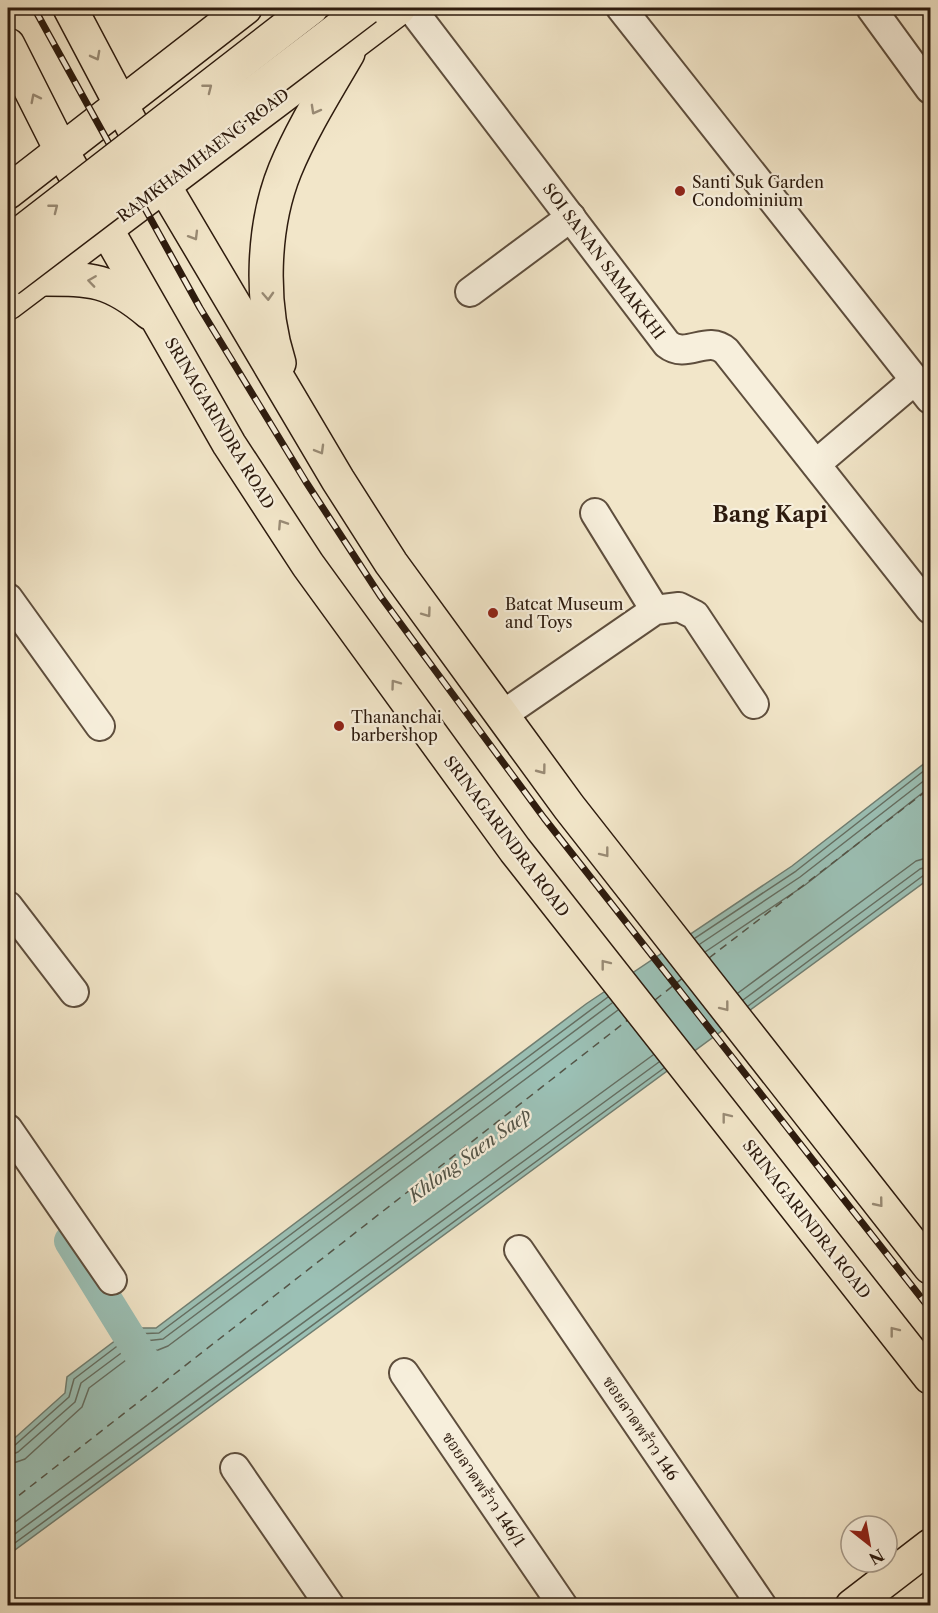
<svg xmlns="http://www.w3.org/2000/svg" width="938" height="1613" viewBox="0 0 938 1613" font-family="'Libre Caslon Text','Noto Serif Thai',serif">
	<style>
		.water { fill: #9bc0b5; stroke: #6f7e72; stroke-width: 1.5 }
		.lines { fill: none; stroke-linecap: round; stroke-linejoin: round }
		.shore { stroke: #646e62; stroke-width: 1.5 }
		.canal { stroke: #9bc0b5; stroke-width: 32 }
		.ferry { stroke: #545548; stroke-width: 1.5; stroke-dasharray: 8 6; stroke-linecap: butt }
		.minor-casing { stroke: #5e4e3d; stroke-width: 32 }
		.primary-casing { stroke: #2d1b0e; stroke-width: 36 }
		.minor { stroke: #f7efdc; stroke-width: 28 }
		.primary { stroke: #f2e6c9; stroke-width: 33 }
		.rail-casing { stroke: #2d1b0e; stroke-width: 7 }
		.rail { stroke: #f7efdc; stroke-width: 4.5; stroke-dasharray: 14; stroke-linecap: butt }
		.primary-bridge-casing { stroke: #2d1b0e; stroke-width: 36; stroke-linecap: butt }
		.primary-bridge { stroke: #f2e6c9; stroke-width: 33 }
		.oneway { stroke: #998b75 }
		.poi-dot { fill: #8f2418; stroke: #f7efdc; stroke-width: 2 }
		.labels { text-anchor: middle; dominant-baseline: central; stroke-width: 4.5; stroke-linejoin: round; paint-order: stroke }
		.street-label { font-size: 16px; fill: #2d1b0e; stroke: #f7efdc }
		.poi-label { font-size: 16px; fill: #2d1b0e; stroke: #f7efdc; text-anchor: start }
		.water-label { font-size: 18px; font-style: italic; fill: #545548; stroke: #f7efdc }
		.district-label { font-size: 22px; font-weight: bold; fill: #2d1b0e; stroke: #f7efdc }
	</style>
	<rect width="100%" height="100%" fill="#f2e6c9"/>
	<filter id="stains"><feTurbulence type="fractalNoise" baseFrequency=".00333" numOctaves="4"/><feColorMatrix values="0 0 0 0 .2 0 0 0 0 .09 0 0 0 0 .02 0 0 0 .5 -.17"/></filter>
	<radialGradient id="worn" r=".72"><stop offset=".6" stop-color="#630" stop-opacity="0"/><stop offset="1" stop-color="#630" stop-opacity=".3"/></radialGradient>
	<path class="water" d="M930 759V878L8 1555V1444L65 1393 67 1377 132 1328H156L586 1004 792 866Z"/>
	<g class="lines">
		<g class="shore">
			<path d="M695 938 796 871 930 766"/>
			<path d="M700 944 800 877 930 776"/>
			<path d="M705 952 805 885 930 787"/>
			<path d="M738 993 916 861 930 857"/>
			<path d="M743 1000 920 869 930 866"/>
			<path d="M748 1006 924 875 930 874"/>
			<path d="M8 1448 14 1446 69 1397 74 1379 133 1334 159 1333 608 997"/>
			<path d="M8 1456 18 1452 75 1402 81 1383 136 1342 163 1339 612 1003"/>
			<path d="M8 1465 25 1459 82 1407 89 1388 138 1351 158 1350 168 1346 618 1010"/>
			<path d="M8 1527 653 1055"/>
			<path d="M8 1539 659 1062"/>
			<path d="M8 1548 664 1068"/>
		</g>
		<path class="canal" d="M70 1241 148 1367"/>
		<g class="ferry">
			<path d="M709 958 930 788"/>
			<path d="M655 1000 684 977"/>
			<path d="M8 1504 629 1019"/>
		</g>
		<defs>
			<g id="minor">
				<path d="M411 8 667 344C687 360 707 334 726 351L930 609"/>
				<path d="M621 8 930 399"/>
				<path d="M871 8 930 89"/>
				<path d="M470 292 571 217"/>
				<path d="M816 464 915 380"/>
				<path d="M595 513 655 610"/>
				<path d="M8 598 100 726"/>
				<path d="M501 716 655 610 679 607 695 615 754 704"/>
				<path d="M8 906 74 992"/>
				<path d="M8 1129 112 1280"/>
				<path d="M519 1250 762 1606"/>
				<path d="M404 1373 563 1606"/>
				<path d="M235 1468 330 1606"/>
			</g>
			<g id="primary">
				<path d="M70 8 164 186 338 480 391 563 569 807 930 1267"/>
				<path d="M8 45 61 150 229 444 308 565 515 850 930 1377"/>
				<path d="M8 192 245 8"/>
				<path d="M39 279C90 279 109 278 150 313"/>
				<path d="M8 303 399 8"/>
				<path d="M279 363C260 304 262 227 285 170 302 129 326 91 348 53"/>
				<path d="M852 1606 930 1546"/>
			</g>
		</defs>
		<use href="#minor" class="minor-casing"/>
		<use href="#primary" class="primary-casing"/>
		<use href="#minor" class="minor"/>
		<use href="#primary" class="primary"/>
		<defs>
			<path id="rail" d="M34 8 200 308 306 482 381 597 544 818 930 1309"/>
		</defs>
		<use href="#rail" class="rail-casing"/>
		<use href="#rail" class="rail"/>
		<defs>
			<g id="primary-bridge">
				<path d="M8 243 311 8"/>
				<path d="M8 280 366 8"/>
			</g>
		</defs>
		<use href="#primary-bridge" class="primary-bridge-casing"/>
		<use href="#primary-bridge" class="primary-bridge"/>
	</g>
	<defs><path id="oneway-chevron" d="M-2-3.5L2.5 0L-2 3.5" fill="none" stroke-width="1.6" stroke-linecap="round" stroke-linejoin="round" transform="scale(1.5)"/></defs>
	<g class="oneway">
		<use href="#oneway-chevron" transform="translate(96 56) rotate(62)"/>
		<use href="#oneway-chevron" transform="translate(208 88) rotate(-38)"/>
		<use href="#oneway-chevron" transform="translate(35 98) rotate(-117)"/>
		<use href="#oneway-chevron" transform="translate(315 110) rotate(119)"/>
		<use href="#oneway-chevron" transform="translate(54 208) rotate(-38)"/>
		<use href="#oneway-chevron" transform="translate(194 236) rotate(59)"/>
		<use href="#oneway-chevron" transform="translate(92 281) rotate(-172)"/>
		<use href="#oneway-chevron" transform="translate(268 296) rotate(87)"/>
		<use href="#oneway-chevron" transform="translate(320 450) rotate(60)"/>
		<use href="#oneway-chevron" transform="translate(282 524) rotate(-123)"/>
		<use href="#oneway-chevron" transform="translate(427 613) rotate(54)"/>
		<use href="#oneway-chevron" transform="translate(395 684) rotate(-126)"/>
		<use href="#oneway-chevron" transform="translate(542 770) rotate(53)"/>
		<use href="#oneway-chevron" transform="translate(605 853) rotate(52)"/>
		<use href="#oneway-chevron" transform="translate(605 964) rotate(-128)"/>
		<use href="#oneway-chevron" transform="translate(725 1007) rotate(52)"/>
		<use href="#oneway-chevron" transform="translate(726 1117) rotate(-128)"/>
		<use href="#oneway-chevron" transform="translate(879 1203) rotate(51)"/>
		<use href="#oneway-chevron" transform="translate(894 1331) rotate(-128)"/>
	</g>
	<g class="poi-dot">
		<circle cx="680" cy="191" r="6"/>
		<circle cx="493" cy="613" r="6"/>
		<circle cx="339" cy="726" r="6"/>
	</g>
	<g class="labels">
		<g class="street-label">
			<text transform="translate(203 155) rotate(-37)">RAMKHAMHAENG ROAD</text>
			<text transform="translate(604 261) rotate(53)">SOI SANAN SAMAKKHI</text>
			<text transform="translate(220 423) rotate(59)">SRINAGARINDRA ROAD</text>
			<text transform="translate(507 836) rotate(53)">SRINAGARINDRA ROAD</text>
			<text transform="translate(807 1219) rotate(52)">SRINAGARINDRA ROAD</text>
			<text transform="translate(641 1428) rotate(56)">ซอยลาดพร้าว 146</text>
			<text transform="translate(484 1489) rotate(56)">ซอยลาดพร้าว 146/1</text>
		</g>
		<g class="poi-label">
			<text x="692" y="182">Santi Suk Garden<tspan x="692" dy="18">Condominium</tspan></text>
			<text x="505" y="604">Batcat Museum<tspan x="505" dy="18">and Toys</tspan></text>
			<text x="351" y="717">Thananchai<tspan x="351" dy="18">barbershop</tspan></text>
		</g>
		<g class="water-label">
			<text transform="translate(470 1155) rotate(-36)">Khlong Saen Saep</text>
		</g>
		<g class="district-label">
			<text x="770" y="514">Bang Kapi</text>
		</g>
	</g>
	<rect width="938" height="1613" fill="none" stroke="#f2e6c9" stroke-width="30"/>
	<rect x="9" y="9" width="920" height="1595" fill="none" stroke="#2d1b0e" stroke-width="3"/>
	<rect x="15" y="15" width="908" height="1583" fill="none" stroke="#2d1b0e" stroke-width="1.5"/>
	<g transform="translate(869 1544) rotate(149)"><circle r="28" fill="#f7efdc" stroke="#a69a8a" stroke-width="1.5"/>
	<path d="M0-4.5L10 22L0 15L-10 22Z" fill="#8f2418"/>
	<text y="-9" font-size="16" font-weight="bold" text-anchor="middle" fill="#2d1b0e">N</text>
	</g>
	<rect width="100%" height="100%" filter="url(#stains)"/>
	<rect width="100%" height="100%" fill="url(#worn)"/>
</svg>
